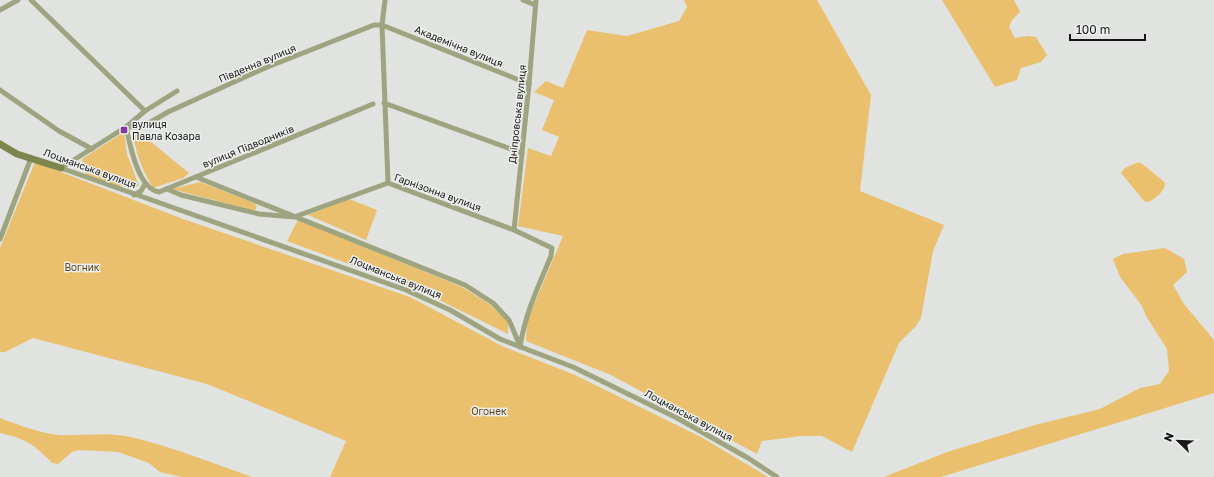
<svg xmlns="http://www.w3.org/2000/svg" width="1214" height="477" viewBox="0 0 1214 477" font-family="'Golos Text',sans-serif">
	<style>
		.green { fill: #eac06e }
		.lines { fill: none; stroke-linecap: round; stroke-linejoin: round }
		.street { stroke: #9da47f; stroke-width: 5 }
		.secondary { stroke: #7d854d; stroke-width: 7 }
		.poi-dot { fill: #8535a5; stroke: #edf0ed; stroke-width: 1.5 }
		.labels { text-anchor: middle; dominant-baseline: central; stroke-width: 3; stroke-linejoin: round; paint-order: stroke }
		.street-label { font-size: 10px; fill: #161716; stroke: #edf0ed }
		.poi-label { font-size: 10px; fill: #161716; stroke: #edf0ed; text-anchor: start }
		.park-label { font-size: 10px; fill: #5a4722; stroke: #edf0ed }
	</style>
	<rect width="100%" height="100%" fill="#e0e3e0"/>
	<g class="green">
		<path d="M684 0H817L871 95 860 191 944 225 933 251 921 318 916 326 899 343 852 452 822 436H802L762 441 757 454 611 375 526 341 527 321 563 236 518 226 528 148 551 156 559 137 542 130 554 100 534 92 546 81 563 88 587 30 627 36 679 21 687 7Z"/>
		<path d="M942 0H1014L1020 12 1012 20 1009 27 1015 38 1028 36 1036 37 1047 55 1041 62 1021 68 1017 80 995 87Z"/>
		<path d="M133 131 139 132 189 173 183 178 153 188C142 169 135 153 133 131Z"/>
		<path d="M124 132 127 154 139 186H117L86 175 82 159Z"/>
		<path d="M35 162 183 219 410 297 502 346 575 375 701 437 768 477H330L346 441 207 384 33 338 5 352H0V248Z"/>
		<path d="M1139 162C1144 165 1160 178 1165 183 1165 191 1155 199 1148 202L1144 201 1121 173 1125 168Z"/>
		<path d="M200 182 254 203 257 206 255 211 172 189Z"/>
		<path d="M349 199 377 210 366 240 308 215Z"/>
		<path d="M298 220 462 287 491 305 508 321V334L419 290 287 241Z"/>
		<path d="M1165 248 1184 259 1187 272 1173 285 1184 304 1214 340V393L941 477H884L947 452 1035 425 1100 409 1140 388 1160 384 1169 371 1167 349 1146 316 1142 306 1120 277 1113 259 1123 254Z"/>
		<path d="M0 418C19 425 39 433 59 435 81 436 104 432 126 436 168 445 212 463 252 477H181L160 472 149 463 118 452 79 450 72 452 58 464 52 463C34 444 26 439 0 433Z"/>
	</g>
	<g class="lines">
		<g class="street">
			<path d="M31 0 145 111"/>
			<path d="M385 0 382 25 388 183"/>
			<path d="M523 0 535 5"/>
			<path d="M0 10 18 0"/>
			<path d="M0 90 59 131 92 149"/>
			<path d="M384 103 522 153"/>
			<path d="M126 127H142L168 112 265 68 374 25H382L529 84"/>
			<path d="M126 127C130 145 138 189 159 192L373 104"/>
			<path d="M61 168 406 290 450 310 500 339 573 367 677 418 748 458 777 477"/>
			<path d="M61 168 126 127 145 111 177 91"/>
			<path d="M196 177 465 285 493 303 509 320 520 346"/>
			<path d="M167 189 181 195 259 214 294 217 388 183 514 230 552 248 551 256C538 287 525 314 520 347"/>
			<path d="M134 195 141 191 145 184"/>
			<path d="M514 230 529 84 536 0"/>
			<path d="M0 239 31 158"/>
		</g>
		<path class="secondary" d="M0 144 17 154 61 168"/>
	</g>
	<rect class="poi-dot" x="120" y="126" width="8" height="8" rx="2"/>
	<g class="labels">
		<g class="street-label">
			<text transform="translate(459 46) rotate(22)">Академічна вулиця</text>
			<text transform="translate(257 63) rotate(-23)">Південна вулиця</text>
			<text transform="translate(517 114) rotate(-84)">Дніпровська вулиця</text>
			<text transform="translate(248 146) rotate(-22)">вулиця Підводників</text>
			<text transform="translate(90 168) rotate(20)">Лоцманська вулиця</text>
			<text transform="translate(438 192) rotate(20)">Гарнізонна вулиця</text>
			<text transform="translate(396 277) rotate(22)">Лоцманська вулиця</text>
			<text transform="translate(689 415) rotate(28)">Лоцманська вулиця</text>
		</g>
		<g class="poi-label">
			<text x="132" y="124">вулиця<tspan x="132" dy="12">Павла Козара</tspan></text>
		</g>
		<g class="park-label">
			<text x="82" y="267">Вогник</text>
			<text x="489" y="411">Огонек</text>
		</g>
	</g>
	<g transform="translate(1178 441) rotate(293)" stroke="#edf0ed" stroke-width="3" paint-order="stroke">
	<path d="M0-3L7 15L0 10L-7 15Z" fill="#161716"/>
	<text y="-6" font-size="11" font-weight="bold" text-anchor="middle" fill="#161716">N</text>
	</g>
	<path d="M1070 34v6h75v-6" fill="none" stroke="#161716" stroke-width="2"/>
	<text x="1076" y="34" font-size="12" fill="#161716" stroke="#edf0ed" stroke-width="3" paint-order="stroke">100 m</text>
</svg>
